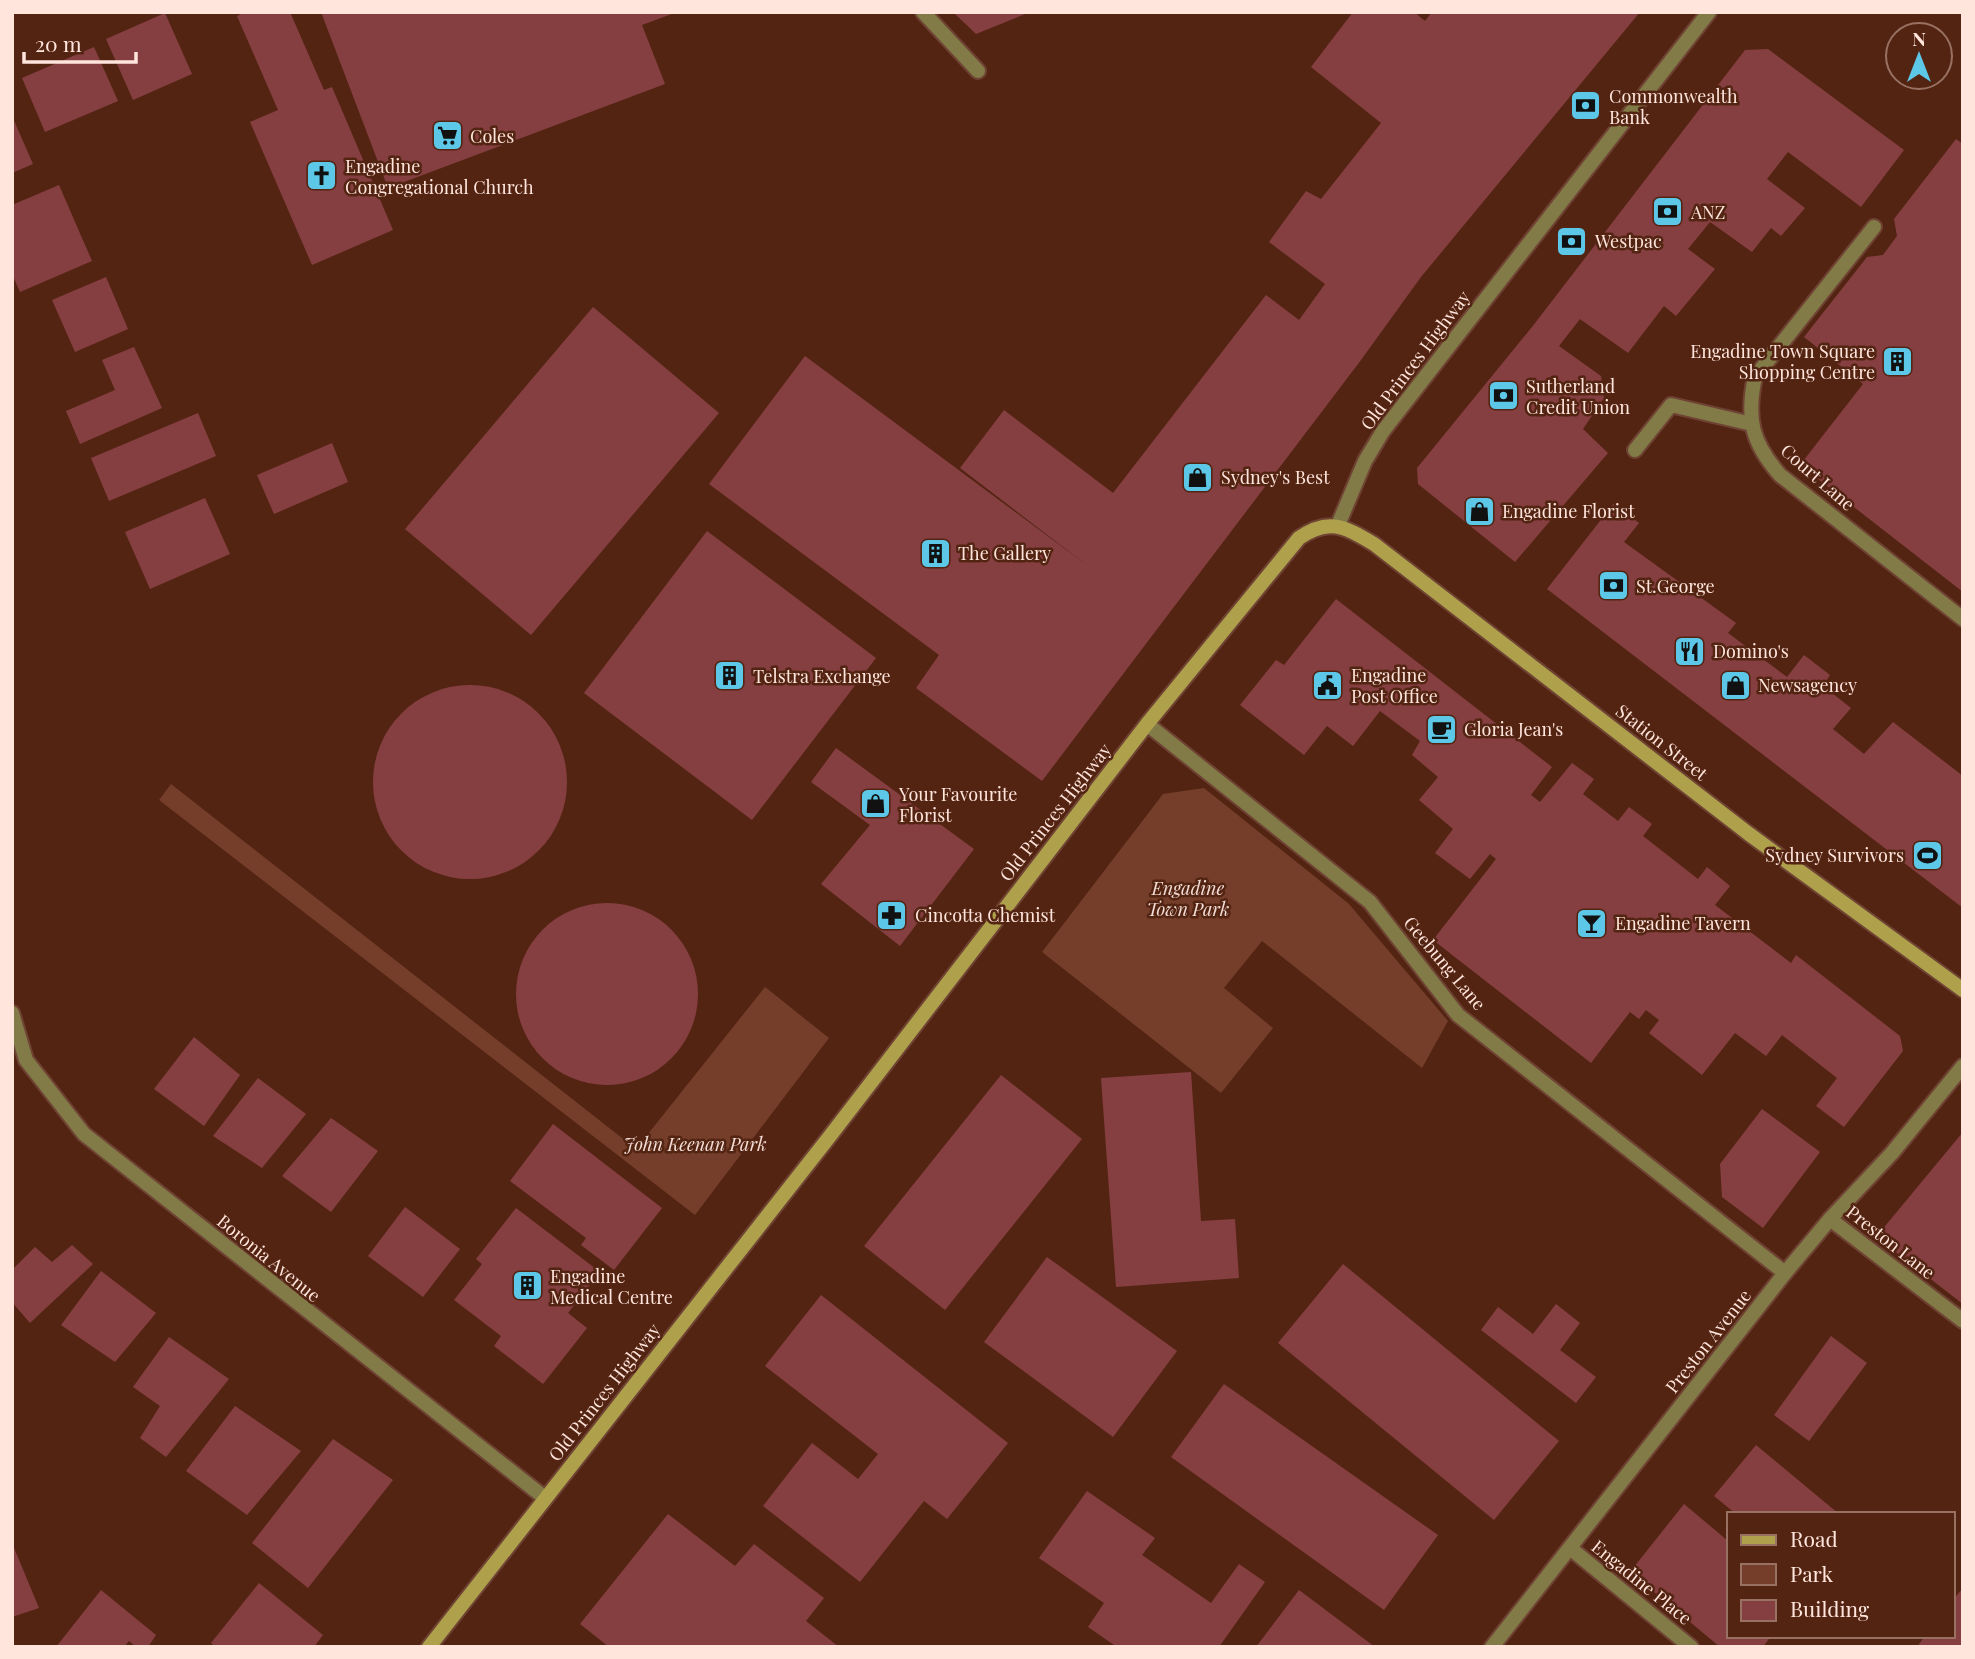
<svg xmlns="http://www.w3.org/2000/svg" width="1975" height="1659" viewBox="0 0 1975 1659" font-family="'Playfair Display',serif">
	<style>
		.green { fill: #743e2a }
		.building { fill: #863f41 }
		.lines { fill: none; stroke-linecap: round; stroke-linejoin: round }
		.lane-casing { stroke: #6f4333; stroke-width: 18 }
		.street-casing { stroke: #6f4333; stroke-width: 18 }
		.secondary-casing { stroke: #6f4333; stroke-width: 18 }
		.lane { stroke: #827a47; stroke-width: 14 }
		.street { stroke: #827a47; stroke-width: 14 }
		.secondary { stroke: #afa14c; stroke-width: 14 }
		.labels { text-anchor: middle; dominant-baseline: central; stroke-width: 5; stroke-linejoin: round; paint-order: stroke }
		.poi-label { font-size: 18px; fill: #ffe5dc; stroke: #542413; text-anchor: start }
		.street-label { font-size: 18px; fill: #ffe5dc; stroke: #542413 }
		.park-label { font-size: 18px; font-style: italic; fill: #f4dfd8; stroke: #542413 }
	</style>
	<rect width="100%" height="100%" fill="#542413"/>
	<g class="green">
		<path d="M171 784 636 1149 765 987 829 1038 695 1215 159 800Z"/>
		<path d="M1204 788 1349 904 1448 1021 1422 1068 1262 941 1224 988 1273 1028 1221 1093 1042 952 1163 794Z"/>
	</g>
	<g class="building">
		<path d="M245 12H290L324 90 332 87 393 230 312 265 250 122 278 110 237 16Z"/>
		<path d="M321 12H677L642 25 665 84 388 188Z"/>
		<path d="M953 12H1030L976 34Z"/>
		<path d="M1353 12H1414L1425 21 1432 12H1640L1421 277 1361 360 1042 781 916 688 939 655 709 484 805 356 1088 566 960 468 1004 410 1113 493 1266 295 1299 320 1325 284 1269 242 1306 191 1321 199 1381 123 1311 67Z"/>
		<path d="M165 13 192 74 133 100 106 39Z"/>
		<path d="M94 47 118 101 45 132 22 78Z"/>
		<path d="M1768 49 1904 150 1861 207 1788 152 1767 179 1805 208 1781 236 1771 228 1752 252 1710 222 1688 249 1715 269 1676 316 1664 306 1628 353 1580 319 1559 346 1601 376 1604 398 1583 429 1608 453 1515 562 1418 484 1417 468 1532 327 1745 50Z"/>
		<path d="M12 116 33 164 12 173Z"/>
		<path d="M1956 139 1963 144V592L1800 465 1863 384 1804 337 1867 257 1883 255 1897 236 1894 219Z"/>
		<path d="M59 185 92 261 20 292 12 274V205Z"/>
		<path d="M106 277 128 329 75 352 52 300Z"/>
		<path d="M593 307 719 413 531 635 405 529Z"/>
		<path d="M134 347 162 408 80 444 66 411 115 390 102 360Z"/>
		<path d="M198 413 216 456 109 501 91 458Z"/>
		<path d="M332 443 348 482 274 514 257 475Z"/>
		<path d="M205 498 230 554 150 589 125 532Z"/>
		<path d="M1614 503 1639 523 1624 542 1736 623 1728 633 1787 677 1804 655 1830 675 1823 686 1851 708 1833 729 1864 754 1893 722 1963 776V908L1547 589Z"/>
		<path d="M707 531 876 658 752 820 584 693Z"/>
		<path d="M1336 599 1552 767 1531 795 1540 802 1572 763 1594 779 1583 794 1618 821 1629 807 1652 824 1643 836 1698 879 1707 867 1730 886 1715 905 1791 963 1796 955 1900 1036 1903 1051 1844 1127 1816 1106 1837 1078 1782 1035 1766 1056 1735 1033 1702 1075 1649 1033 1659 1020 1646 1010 1639 1019 1630 1012 1591 1063 1433 940 1496 859 1490 854 1470 879 1435 853 1453 829 1419 800 1438 777 1412 755 1420 741 1380 711 1353 746 1327 726 1304 755 1240 705 1276 660 1284 665Z"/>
		<circle cx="470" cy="782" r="97"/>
		<path d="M836 748 974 849 900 946 821 884 870 825 811 782Z"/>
		<circle cx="607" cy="994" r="91"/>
		<path d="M194 1037 240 1075 204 1126 154 1089Z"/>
		<path d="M1191 1072 1201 1221 1235 1219 1239 1278 1116 1287 1101 1078Z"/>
		<path d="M1001 1075 1082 1139 945 1310 864 1246Z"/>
		<path d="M258 1078 306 1114 262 1168 213 1136Z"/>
		<path d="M1762 1109 1820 1152 1763 1228 1722 1197 1720 1164Z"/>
		<path d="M331 1118 378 1151 331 1212 282 1176Z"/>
		<path d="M553 1124 662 1208 614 1270 581 1245 586 1238 510 1181Z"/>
		<path d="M1963 1132V1304L1876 1237Z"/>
		<path d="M405 1207 460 1249 423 1297 368 1256Z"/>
		<path d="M516 1208 600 1272 568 1313 587 1328 543 1384 494 1346 501 1336 454 1300 482 1264 476 1259Z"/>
		<path d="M72 1245 93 1264 30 1323 12 1302V1270L35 1247 52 1262Z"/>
		<path d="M1047 1257 1177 1351 1113 1437 984 1342Z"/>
		<path d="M1343 1264 1559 1441 1494 1520 1278 1343Z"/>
		<path d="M101 1271 156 1313 115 1362 61 1325Z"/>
		<path d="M821 1295 1008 1443 947 1519 924 1501 860 1582 763 1506 812 1443 858 1479 878 1454 765 1366Z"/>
		<path d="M1556 1304 1580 1323 1560 1350 1596 1377 1576 1403 1481 1330 1498 1307 1533 1334Z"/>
		<path d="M1831 1336 1867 1363 1809 1441 1774 1415Z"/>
		<path d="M169 1337 229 1379 166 1457 140 1438 160 1406 133 1387Z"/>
		<path d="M1224 1384 1438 1535 1384 1610 1171 1457Z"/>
		<path d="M235 1406 301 1451 247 1515 186 1471Z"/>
		<path d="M333 1439 393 1480 308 1588 252 1543Z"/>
		<path d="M1756 1445 1839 1514H1736L1714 1496Z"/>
		<path d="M1087 1491 1155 1538 1142 1555 1211 1603 1239 1564 1265 1582 1219 1647H1117L1088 1627 1104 1603 1039 1558Z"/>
		<path d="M1684 1504 1728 1541V1636H1771L1763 1647H1720L1630 1572Z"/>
		<path d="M668 1514 735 1566 754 1544 824 1598 806 1621 839 1647H609L580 1624Z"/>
		<path d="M12 1543 39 1608 12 1617Z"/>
		<path d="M259 1583 323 1635 314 1647H215L211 1643Z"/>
		<path d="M1963 1588V1647H1917L1925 1636H1952V1601Z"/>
		<path d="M101 1590 156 1635 148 1647H136L129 1641 124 1647H56Z"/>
		<path d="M1299 1590 1375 1647H1256Z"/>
	</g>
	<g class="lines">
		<defs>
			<g id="lane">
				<path d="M1874 227 1755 377C1746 419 1752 443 1780 475L1963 619"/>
				<path d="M1635 450 1671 405 1752 424"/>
				<path d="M1147 724 1370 902 1458 1015 1785 1273"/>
				<path d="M1830 1219 1963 1321"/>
				<path d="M1570 1548 1691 1647"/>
			</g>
			<g id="street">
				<path d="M923 12 978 71"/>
				<path d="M1338 525 1365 461 1383 431 1709 12"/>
				<path d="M12 1013 26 1060 84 1134 545 1498"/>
				<path d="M1492 1647 1785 1273 1830 1219 1892 1153 1963 1066"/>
			</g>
			<path id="secondary" d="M429 1647 830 1136 1147 724 1299 538C1329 517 1345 527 1374 544L1749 834 1963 990"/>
		</defs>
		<use href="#lane" class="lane-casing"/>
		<use href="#street" class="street-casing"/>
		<use href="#secondary" class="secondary-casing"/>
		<use href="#lane" class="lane"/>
		<use href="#street" class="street"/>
		<use href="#secondary" class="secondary"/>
	</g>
	<defs>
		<symbol id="bank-square" viewBox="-11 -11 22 22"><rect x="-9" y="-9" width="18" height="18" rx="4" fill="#5cc7e7" stroke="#542413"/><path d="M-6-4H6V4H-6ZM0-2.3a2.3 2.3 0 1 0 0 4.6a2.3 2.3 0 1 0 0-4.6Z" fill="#111"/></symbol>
		<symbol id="supermarket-square" viewBox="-11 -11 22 22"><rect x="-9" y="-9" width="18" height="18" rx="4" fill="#5cc7e7" stroke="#542413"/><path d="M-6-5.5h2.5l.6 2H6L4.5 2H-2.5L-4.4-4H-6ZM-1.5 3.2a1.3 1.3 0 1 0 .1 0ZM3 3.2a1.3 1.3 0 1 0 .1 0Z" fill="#111"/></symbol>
		<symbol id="church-square" viewBox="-11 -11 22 22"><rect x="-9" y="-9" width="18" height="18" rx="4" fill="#5cc7e7" stroke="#542413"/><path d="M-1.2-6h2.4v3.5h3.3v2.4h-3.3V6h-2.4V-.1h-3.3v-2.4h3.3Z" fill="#111"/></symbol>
		<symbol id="building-square" viewBox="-11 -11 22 22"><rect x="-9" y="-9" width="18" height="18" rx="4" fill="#5cc7e7" stroke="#542413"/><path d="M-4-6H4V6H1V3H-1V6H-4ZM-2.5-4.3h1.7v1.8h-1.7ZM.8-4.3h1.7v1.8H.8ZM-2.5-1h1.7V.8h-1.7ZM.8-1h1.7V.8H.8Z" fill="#111"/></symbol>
		<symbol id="shop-square" viewBox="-11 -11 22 22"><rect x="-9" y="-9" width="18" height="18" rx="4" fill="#5cc7e7" stroke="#542413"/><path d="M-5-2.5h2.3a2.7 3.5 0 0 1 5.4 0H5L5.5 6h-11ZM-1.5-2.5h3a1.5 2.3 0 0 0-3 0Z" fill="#111"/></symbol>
		<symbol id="restaurant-square" viewBox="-11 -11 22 22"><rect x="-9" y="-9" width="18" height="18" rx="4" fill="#5cc7e7" stroke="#542413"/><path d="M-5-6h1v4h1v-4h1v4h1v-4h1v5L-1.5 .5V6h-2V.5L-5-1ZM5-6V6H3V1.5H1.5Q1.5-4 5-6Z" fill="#111"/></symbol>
		<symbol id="civic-square" viewBox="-11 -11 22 22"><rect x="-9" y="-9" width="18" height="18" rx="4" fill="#5cc7e7" stroke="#542413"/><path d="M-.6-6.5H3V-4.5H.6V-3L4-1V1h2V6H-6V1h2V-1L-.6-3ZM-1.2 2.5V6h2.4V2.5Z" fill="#111"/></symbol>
		<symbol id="cafe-square" viewBox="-11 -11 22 22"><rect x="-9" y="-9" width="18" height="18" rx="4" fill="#5cc7e7" stroke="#542413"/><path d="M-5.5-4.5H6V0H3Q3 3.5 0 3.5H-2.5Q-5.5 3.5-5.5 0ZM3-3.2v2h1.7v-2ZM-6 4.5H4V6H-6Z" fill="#111"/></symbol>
		<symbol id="stadium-square" viewBox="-11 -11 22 22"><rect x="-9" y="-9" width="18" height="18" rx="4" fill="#5cc7e7" stroke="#542413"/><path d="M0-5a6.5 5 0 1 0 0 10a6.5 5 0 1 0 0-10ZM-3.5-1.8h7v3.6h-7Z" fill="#111"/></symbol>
		<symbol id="pharmacy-square" viewBox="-11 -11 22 22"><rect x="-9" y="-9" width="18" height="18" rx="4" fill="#5cc7e7" stroke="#542413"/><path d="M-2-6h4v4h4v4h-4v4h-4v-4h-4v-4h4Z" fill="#111"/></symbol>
		<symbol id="bar-square" viewBox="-11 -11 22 22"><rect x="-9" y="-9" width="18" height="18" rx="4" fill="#5cc7e7" stroke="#542413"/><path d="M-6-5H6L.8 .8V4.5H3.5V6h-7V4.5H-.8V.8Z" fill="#111"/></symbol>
	</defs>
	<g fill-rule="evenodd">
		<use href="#bank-square" x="1568" y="88" width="35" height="35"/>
		<use href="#supermarket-square" x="430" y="118" width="35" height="35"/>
		<use href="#church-square" x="304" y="158" width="35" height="35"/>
		<use href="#bank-square" x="1650" y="194" width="35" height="35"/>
		<use href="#bank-square" x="1554" y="224" width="35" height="35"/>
		<use href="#building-square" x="1880" y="344" width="35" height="35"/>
		<use href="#bank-square" x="1486" y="378" width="35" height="35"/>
		<use href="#shop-square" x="1180" y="460" width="35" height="35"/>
		<use href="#shop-square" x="1462" y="494" width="35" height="35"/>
		<use href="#building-square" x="918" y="536" width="35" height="35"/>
		<use href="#bank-square" x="1596" y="568" width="35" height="35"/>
		<use href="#restaurant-square" x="1672" y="634" width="35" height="35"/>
		<use href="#building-square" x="712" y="658" width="35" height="35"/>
		<use href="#civic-square" x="1310" y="668" width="35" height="35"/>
		<use href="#shop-square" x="1718" y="668" width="35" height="35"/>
		<use href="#cafe-square" x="1424" y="712" width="35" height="35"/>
		<use href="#shop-square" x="858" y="786" width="35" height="35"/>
		<use href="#stadium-square" x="1910" y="838" width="35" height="35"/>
		<use href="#pharmacy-square" x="874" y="898" width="35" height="35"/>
		<use href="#bar-square" x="1574" y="906" width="35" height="35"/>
		<use href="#building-square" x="510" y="1268" width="35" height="35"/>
	</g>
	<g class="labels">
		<g class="poi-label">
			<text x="1609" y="96">Commonwealth<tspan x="1609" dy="21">Bank</tspan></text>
			<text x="470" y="136">Coles</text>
			<text x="345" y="166">Engadine<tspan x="345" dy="21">Congregational Church</tspan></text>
			<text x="1691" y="212">ANZ</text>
			<text x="1595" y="241">Westpac</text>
			<text x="1875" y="351" text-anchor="end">Engadine Town Square<tspan x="1875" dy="21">Shopping Centre</tspan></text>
			<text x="1526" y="386">Sutherland<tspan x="1526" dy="21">Credit Union</tspan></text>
			<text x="1221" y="477">Sydney's Best</text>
			<text x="1502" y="511">Engadine Florist</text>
			<text x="958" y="553">The Gallery</text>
			<text x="1636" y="586">St.George</text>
			<text x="1713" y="651">Domino's</text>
			<text x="1351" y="675">Engadine<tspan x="1351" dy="21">Post Office</tspan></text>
			<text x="753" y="676">Telstra Exchange</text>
			<text x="1758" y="685">Newsagency</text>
			<text x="1464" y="729">Gloria Jean's</text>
			<text x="899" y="794">Your Favourite<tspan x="899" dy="21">Florist</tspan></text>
			<text x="1904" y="855" text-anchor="end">Sydney Survivors</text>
			<text x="915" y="915">Cincotta Chemist</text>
			<text x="1615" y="923">Engadine Tavern</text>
			<text x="550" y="1276">Engadine<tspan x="550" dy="21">Medical Centre</tspan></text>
		</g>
		<g class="street-label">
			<text transform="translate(1415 360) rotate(-53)">Old Princes Highway</text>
			<text transform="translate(1818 477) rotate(41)">Court Lane</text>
			<text transform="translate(1662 742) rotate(38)">Station Street</text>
			<text transform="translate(1055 812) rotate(-52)">Old Princes Highway</text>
			<text transform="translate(1445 963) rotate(50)">Geebung Lane</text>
			<text transform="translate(1891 1242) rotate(38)">Preston Lane</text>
			<text transform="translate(269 1258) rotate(39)">Boronia Avenue</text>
			<text transform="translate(1708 1341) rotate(-52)">Preston Avenue</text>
			<text transform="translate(604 1392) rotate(-52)">Old Princes Highway</text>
			<text transform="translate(1642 1582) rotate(39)">Engadine Place</text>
		</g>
		<g class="park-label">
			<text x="1188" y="888">Engadine<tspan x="1188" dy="21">Town Park</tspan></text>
			<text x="695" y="1144">John Keenan Park</text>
		</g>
	</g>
	<rect width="1975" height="1659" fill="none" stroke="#ffe5dc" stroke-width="28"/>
	<rect x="1727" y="1512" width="228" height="126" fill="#542413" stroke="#987163" stroke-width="2"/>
	<rect x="1741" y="1535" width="35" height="10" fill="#afa14c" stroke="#987163" stroke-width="2"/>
	<text x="1790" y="1547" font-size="21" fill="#ffe5dc">Road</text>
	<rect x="1741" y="1564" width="35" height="21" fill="#743e2a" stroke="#987163" stroke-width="2"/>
	<text x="1790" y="1582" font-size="21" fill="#ffe5dc">Park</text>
	<rect x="1741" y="1600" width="35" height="21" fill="#863f41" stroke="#987163" stroke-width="2"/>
	<text x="1790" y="1617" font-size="21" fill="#ffe5dc">Building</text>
	<g transform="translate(1919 56)"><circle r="33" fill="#542413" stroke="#987163" stroke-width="2"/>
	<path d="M0-5L12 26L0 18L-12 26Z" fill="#5cc7e7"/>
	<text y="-10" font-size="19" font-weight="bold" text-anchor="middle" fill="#ffe5dc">N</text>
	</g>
	<path d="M24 52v10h112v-10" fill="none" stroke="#ffe5dc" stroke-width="3.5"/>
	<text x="35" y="52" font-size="21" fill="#ffe5dc" stroke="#542413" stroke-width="5" paint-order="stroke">20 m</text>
</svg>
